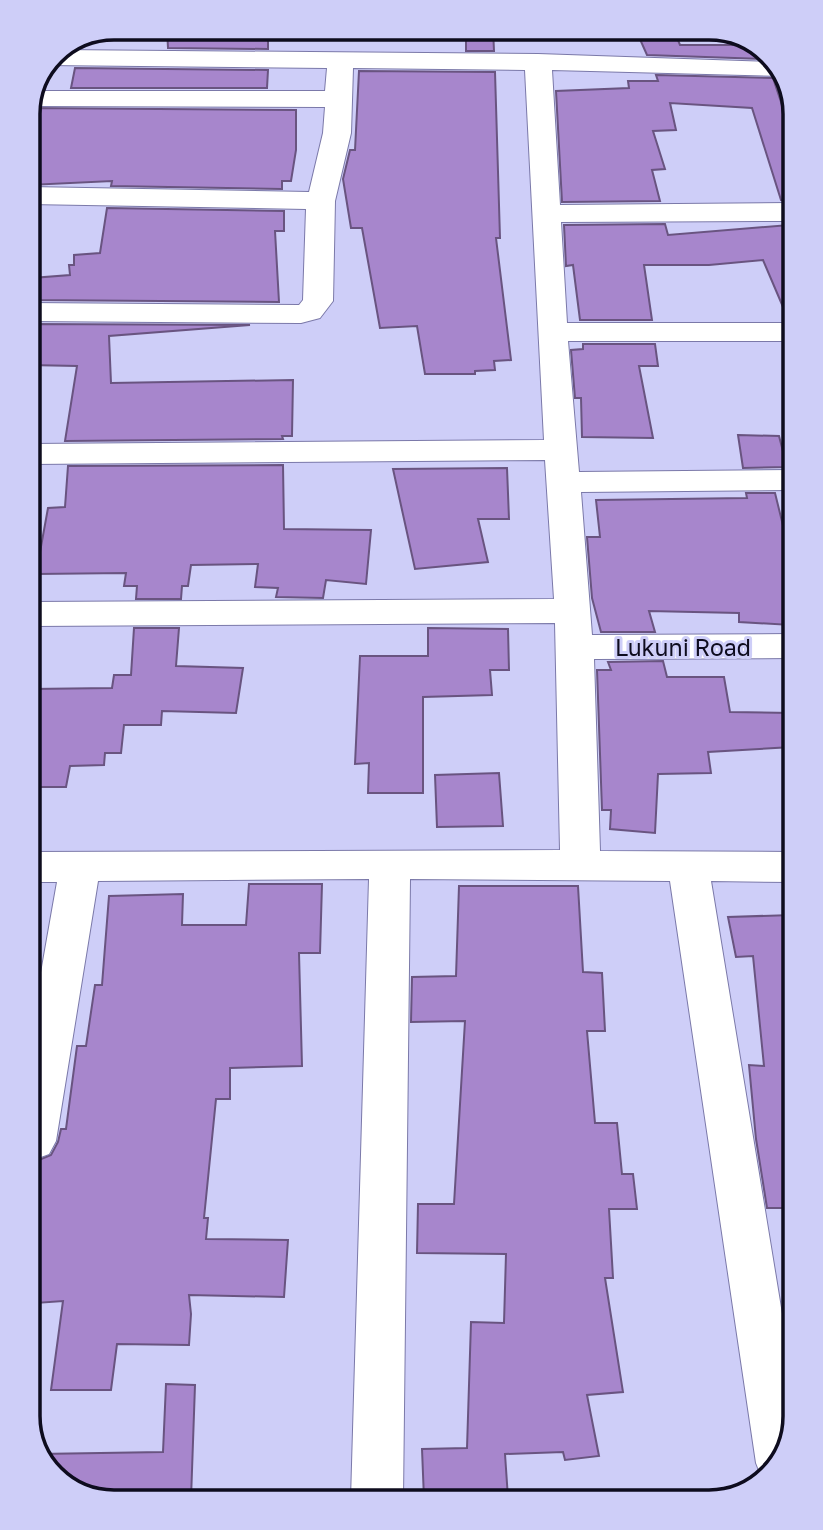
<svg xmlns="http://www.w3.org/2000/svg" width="823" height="1530" viewBox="0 0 823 1530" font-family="'Golos Text',sans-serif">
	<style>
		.building { fill: #a786cc; stroke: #695480; stroke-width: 2 }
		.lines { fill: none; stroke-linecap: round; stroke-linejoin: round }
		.minor-casing { stroke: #7b79a9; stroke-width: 2 }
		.minor { fill: #fff; fill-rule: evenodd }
		.labels { text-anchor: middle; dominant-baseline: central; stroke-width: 6; stroke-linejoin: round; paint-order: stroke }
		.street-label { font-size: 23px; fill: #0e0c1e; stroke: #cecef8 }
		.rim { fill: none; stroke: #0e0c1e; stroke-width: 3.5 }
	</style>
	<rect width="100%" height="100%" fill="#cecef8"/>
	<g class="building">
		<path d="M167 28H268V49L168 48Z"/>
		<path d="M466 28H493L494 51H466Z"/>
		<path d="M635 28H673L680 45H732L728 33 757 43 767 59 647 55Z"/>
		<path d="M75 68 268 70 267 88H71Z"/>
		<path d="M359 71 495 72 500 238H496L511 360 494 361 495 370 475 371V374H425L417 326 380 328 362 228H351L343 179 350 150H355Z"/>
		<path d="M656 75 773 78 788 123 789 200H781L752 108 670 103 676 130 653 131 665 169 652 170 660 201 562 202 556 91 629 88 628 81H658Z"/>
		<path d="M29 108 296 110V150L291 181H282V189L111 186 112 181 29 185Z"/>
		<path d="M107 208 284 211V231H275L279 302 33 300 32 278 70 275 69 265H74V255L100 253Z"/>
		<path d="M665 224 668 235 789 225V321L763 260 709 265H644L652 320H580L573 265 566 266 564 225Z"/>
		<path d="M29 324 250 325 109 336 111 383 293 380 292 436H282L283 439 65 441 77 366 29 365Z"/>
		<path d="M583 344H655L658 366H639L653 438 582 437 581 398H575L571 350 583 349Z"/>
		<path d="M738 435 779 436 787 467 743 468Z"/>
		<path d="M283 465 284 529 371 530 366 584 326 580 323 598 276 597 278 588 255 587 258 564 191 565 188 586H182L181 599H136L137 586H124L126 573 36 574 48 508 65 507 68 466Z"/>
		<path d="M507 468 509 519H478L488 562 415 569 393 469Z"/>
		<path d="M746 493H775L791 558V625L739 622V613L649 611 655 632H601L592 598 587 537H600L596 500 747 498Z"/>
		<path d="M134 628H179L176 666 243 668 236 713 162 711 161 725H124L121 753H105L104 765 70 766 66 787H32L31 689 112 688 114 675H131Z"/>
		<path d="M428 628 508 629 509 670H490L492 695 423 697V793H368L369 763 355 764 360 656H428Z"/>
		<path d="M663 661 667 677H724L730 712 791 713 792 747 708 752 711 773 658 774 655 833 610 829 611 810H602L597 670H611L608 662Z"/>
		<path d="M499 773 503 826 437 827 435 775Z"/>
		<path d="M249 884H322L320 953H299L302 1066 230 1068V1099H216L204 1218H208L206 1239 288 1240 284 1297 189 1295 191 1314 189 1345 117 1344 111 1390H51L63 1301 36 1303 37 1216H34L33 1166 34 1162 51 1155 58 1142 61 1129H66L77 1046H86L95 985H102L109 896 183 894 182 925H246Z"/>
		<path d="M459 886H578L583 972 602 973 605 1031H587L595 1123H617L622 1174H633L637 1209H609L613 1278H605L623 1392 587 1395 599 1456 565 1460 563 1452 505 1454 508 1498 424 1499 422 1449 467 1448 471 1322 504 1323 506 1254 417 1253 418 1204H454L465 1021 411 1022 412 977 456 976Z"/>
		<path d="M792 915 794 1208H767L756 1139 749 1065 764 1066 753 956 736 957 728 917Z"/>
		<path d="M166 1384 195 1385 191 1499 109 1502 66 1487 39 1454 163 1452Z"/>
	</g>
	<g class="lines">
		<defs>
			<path id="minor" d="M60 50 538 54 773 62 785 76 552 70 560 205 789 203V221L561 222 567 323H789L790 341H568L579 472 790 470V490L581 492 592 635 791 634V658L594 659 600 851 792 852V882L711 881 795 1393V1416L780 1464 762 1478 756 1463 670 881 410 879 403 1499H351L369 879 98 881 56 1141 49 1154 33 1160V1018L57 882H32V852L560 850 555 623 31 626V602L554 599 545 460 30 464V444L544 440 525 70 353 68 351 133 335 201 333 301 320 318 301 323 29 321V303L299 305 303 300 306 209 29 204V187L309 192 323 133 325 107 30 106 36 91H325L327 68 48 65 54 53Z"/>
		</defs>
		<use href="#minor" class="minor-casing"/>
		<use href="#minor" class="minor"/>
	</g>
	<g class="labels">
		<g class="street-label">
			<text x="683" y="647">Lukuni Road</text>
		</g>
	</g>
	<path d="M0 0H823V1530H0ZM114 40H709A74 74 0 0 1 783 114V1416A74 74 0 0 1 709 1490H114A74 74 0 0 1 40 1416V114A74 74 0 0 1 114 40Z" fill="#cecef8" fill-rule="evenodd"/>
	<path class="rim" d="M114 40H709A74 74 0 0 1 783 114V1416A74 74 0 0 1 709 1490H114A74 74 0 0 1 40 1416V114A74 74 0 0 1 114 40Z"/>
</svg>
